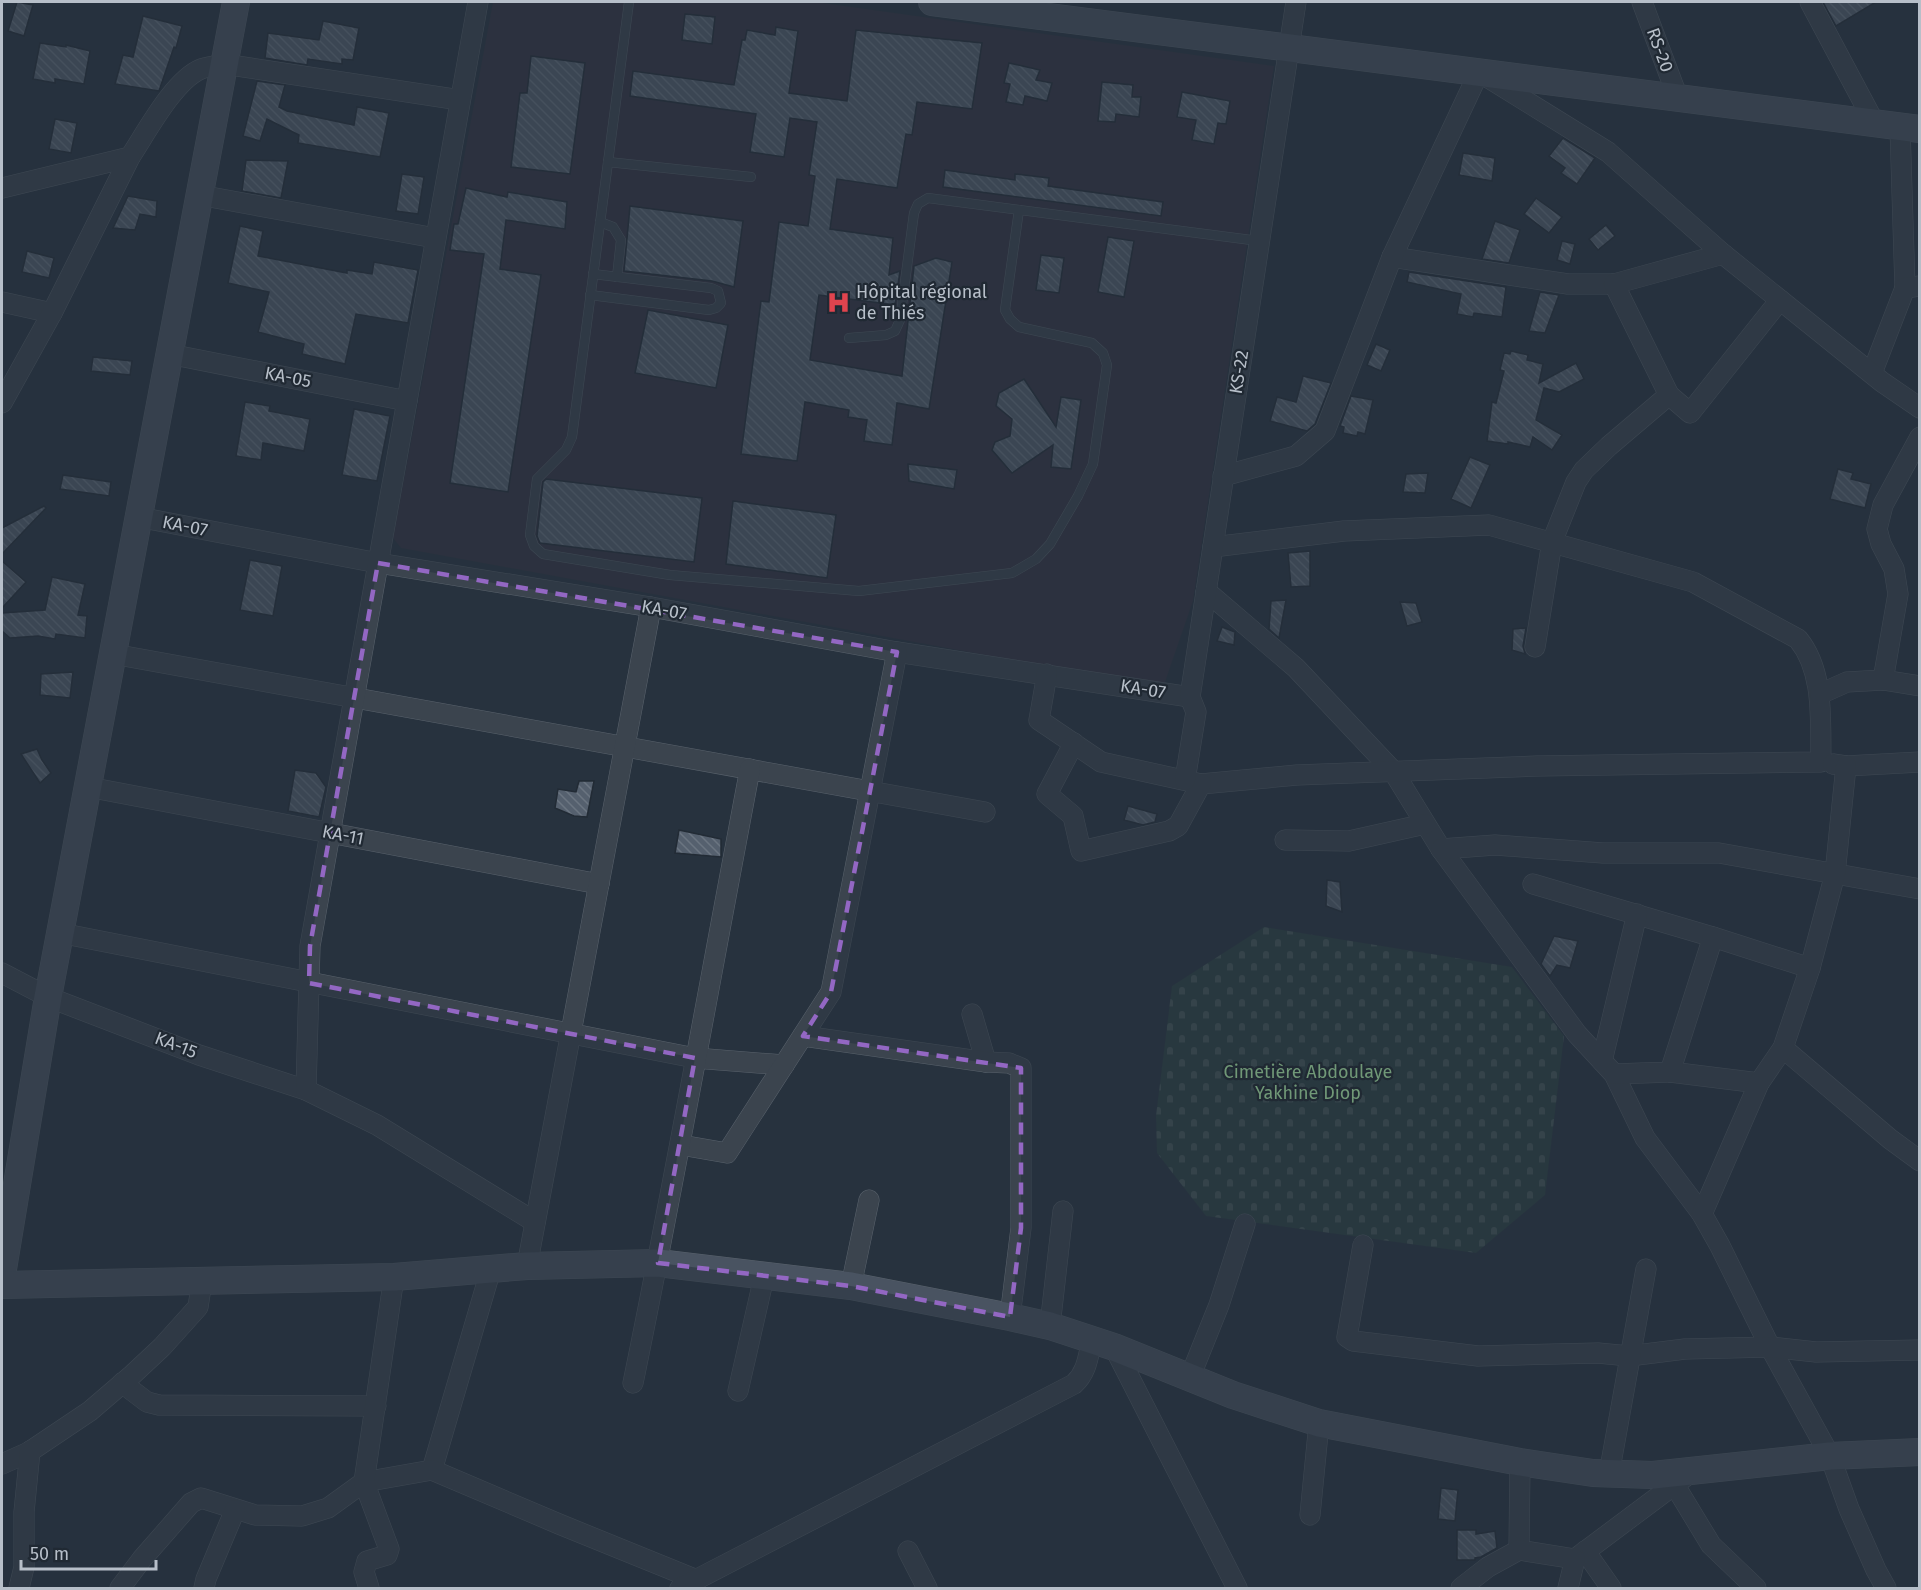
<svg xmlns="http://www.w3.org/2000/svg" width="1921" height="1590" viewBox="0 0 1921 1590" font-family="'Fira Sans',sans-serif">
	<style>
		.medical { fill: #333240 }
		.cemetery { fill: url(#cemetery-stones) }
		.building { fill: url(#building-back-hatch); stroke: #222b35; stroke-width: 1.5 }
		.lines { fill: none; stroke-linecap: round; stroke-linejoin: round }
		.lane-casing { stroke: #59626c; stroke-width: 10 }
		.street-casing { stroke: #59626c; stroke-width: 21 }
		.secondary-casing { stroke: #59626c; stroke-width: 28 }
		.lane { stroke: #3b444e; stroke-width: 9 }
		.street { stroke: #3b444e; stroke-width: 20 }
		.secondary { stroke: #495361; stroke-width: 27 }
		.marked { fill: none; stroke: #9367c3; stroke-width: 4.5; stroke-dasharray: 12 8; stroke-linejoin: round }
		.labels { text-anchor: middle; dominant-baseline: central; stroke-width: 4.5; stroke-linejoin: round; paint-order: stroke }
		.street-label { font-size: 18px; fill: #b7bfc9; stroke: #202933 }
		.poi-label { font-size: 18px; fill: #b7bfc9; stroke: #202933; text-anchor: start }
		.park-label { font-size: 18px; fill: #709877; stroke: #202933 }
	</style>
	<defs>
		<pattern id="cemetery-stones" width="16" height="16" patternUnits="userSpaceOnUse" patternTransform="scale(1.5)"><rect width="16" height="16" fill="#2a4040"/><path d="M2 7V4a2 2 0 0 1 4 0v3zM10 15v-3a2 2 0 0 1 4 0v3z" fill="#475a5a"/></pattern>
		<pattern id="building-back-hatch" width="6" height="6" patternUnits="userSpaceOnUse" patternTransform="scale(1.5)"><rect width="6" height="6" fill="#55606e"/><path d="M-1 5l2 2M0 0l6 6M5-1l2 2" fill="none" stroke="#6b7581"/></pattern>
	</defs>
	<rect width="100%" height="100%" fill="#27323e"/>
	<path class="medical" d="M493 2H816L1274 66 1193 601 1165 682 1149 685 401 548 393 538Z"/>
	<path class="cemetery" d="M1264 927 1512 967 1564 1036 1545 1195 1476 1253 1206 1216 1157 1153 1156 1116 1172 986Z"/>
	<g class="building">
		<path d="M17 2 33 5 24 36 8 31Z"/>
		<path d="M1823 2H1876L1836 26Z"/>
		<path d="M685 14 715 17 712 44 682 40Z"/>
		<path d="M143 16 182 26 176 48 174 47 159 91 115 84 123 55 133 57Z"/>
		<path d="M323 21 359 28 353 60 342 59V64L308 59 307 65 265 58 268 33 319 40Z"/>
		<path d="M776 27 798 31 789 93 847 101 856 30 982 43 972 109 917 102 912 135 906 134 897 188 837 179 830 229 893 238 889 275 900 271 895 305 819 295 810 360 902 376 914 266 936 258 952 262 929 409 897 403 892 445 864 441 867 420 848 417 849 410 805 402 797 461 741 454 761 301 769 302 779 222 808 226 815 176 809 175 817 122 790 118 784 157 750 152 756 114 630 96 633 71 734 85 742 40H745L747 30 775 35Z"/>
		<path d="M40 43 66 47V45L90 51 84 84 55 79V83L33 79Z"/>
		<path d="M531 56 585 63 570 174 511 167 520 93H527Z"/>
		<path d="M1009 63 1040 70 1036 80 1052 83 1047 101 1025 96 1023 105 1006 102 1010 84 1004 83Z"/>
		<path d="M257 81 285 85 279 107 287 111 354 125 357 107 389 113 380 157 298 143 299 135 267 119 260 141 243 136Z"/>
		<path d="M1102 82 1133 85 1132 97H1141L1139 117 1116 114 1115 122 1098 121Z"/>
		<path d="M1182 92 1230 101 1226 124 1218 123 1214 144 1192 140 1196 120 1177 117Z"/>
		<path d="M55 119 77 123 71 153 49 149Z"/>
		<path d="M1563 138 1595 158 1577 184 1561 173 1565 168 1549 156Z"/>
		<path d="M1463 153 1495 158 1492 181 1459 175Z"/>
		<path d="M246 160 288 161 281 198 242 191Z"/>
		<path d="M945 170 1015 180V174L1049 178 1048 186 1163 202 1161 216 943 187Z"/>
		<path d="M402 174 424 177 418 214 396 211Z"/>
		<path d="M466 188 507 197 508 192 567 202 565 229 506 220 500 269 541 275 508 492 450 483 484 254 450 250 454 224H458Z"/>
		<path d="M128 196 157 201 156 217 140 214 135 230 113 228Z"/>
		<path d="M1536 198 1562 217 1549 233 1524 214Z"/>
		<path d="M630 206 743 221 734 287 712 281 624 271Z"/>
		<path d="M1495 221 1520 230 1509 263 1482 259Z"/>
		<path d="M1606 225 1615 236 1598 250 1589 239Z"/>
		<path d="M240 226 263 231 258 256 347 273V270L372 274 374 262 418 270 408 323 356 314 345 364 302 354 304 344 258 332 269 292 228 283Z"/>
		<path d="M1108 237 1134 241 1124 297 1098 292Z"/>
		<path d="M1562 241 1575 244 1570 264 1557 260Z"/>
		<path d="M27 251 54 258 49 278 22 272Z"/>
		<path d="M1041 255 1064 258 1059 293 1036 290Z"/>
		<path d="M1409 272 1506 287 1502 317 1474 313 1473 317 1457 314 1461 294 1407 282Z"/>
		<path d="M1540 292 1559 295 1545 333 1529 331Z"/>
		<path d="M648 310 728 325 716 388 635 373Z"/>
		<path d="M1376 344 1390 350 1381 371 1367 365Z"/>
		<path d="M1511 351 1528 355 1527 360 1543 364 1539 383 1576 363 1584 379 1559 392 1544 388 1536 420 1562 435 1552 450 1533 437 1530 447 1508 442V444L1487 441 1492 402 1496 403 1504 371 1500 370 1504 353 1510 354Z"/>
		<path d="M93 357 132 361 130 375 91 371Z"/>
		<path d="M1303 376 1331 383 1315 424 1307 431 1270 421 1277 397 1296 402Z"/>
		<path d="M1024 379 1056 427 1061 397 1081 400 1071 469 1051 467 1053 445 1012 473 992 450 995 442 1010 436 1012 419 996 406 999 393Z"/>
		<path d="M1351 396 1373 400 1365 434 1358 432 1357 436 1343 433 1344 427 1340 426Z"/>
		<path d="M245 402 270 406 269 411 310 419 304 451 263 443 261 460 236 456Z"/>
		<path d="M354 409 390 416 377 481 342 475Z"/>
		<path d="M1470 457 1490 465 1471 508 1451 499Z"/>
		<path d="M908 464 957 470 954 489 909 481Z"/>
		<path d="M1838 469 1853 473 1851 479 1871 484 1865 508 1830 499Z"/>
		<path d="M1428 473 1425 493 1403 492 1406 474Z"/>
		<path d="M63 475 111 482 109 496 60 489Z"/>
		<path d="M546 479 702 498 694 562 540 543 537 536 543 482Z"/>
		<path d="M733 501 836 515 827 578 726 564Z"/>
		<path d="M44 506 46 508 2 554V528Z"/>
		<path d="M1310 551V586L1291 587 1288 553Z"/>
		<path d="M250 560 282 566 273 616 240 610Z"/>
		<path d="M2 561 26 582 2 608Z"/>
		<path d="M52 577 85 584 78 615 87 616 85 638 56 634 55 639 38 636 10 638 2 631V613L45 610Z"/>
		<path d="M1286 600 1279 638 1269 629 1271 601Z"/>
		<path d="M1400 602 1416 603 1422 622 1407 626Z"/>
		<path d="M1222 627 1235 632 1234 645 1217 641Z"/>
		<path d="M1526 628 1523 646 1525 654 1512 650 1513 629Z"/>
		<path d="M73 672 70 698 40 695 41 674Z"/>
		<path d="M37 749 42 760 51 773 40 783 21 754Z"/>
		<path d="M295 770 316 773 326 787 319 817 288 811Z"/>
		<path d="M579 781H594L587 817 574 816 555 808 558 789 576 792Z"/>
		<path d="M1128 806 1157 814 1155 822 1143 825 1124 820Z"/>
		<path d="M679 830 721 839V857L675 853Z"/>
		<path d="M1327 880 1340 882 1342 912 1326 906Z"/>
		<path d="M1554 936 1578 941 1570 968 1557 965 1550 976 1541 964Z"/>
		<path d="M1441 1488 1458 1490 1455 1521 1438 1519Z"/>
		<path d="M1457 1530H1476V1534L1495 1531 1497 1548 1481 1557 1475 1558V1560H1457Z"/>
	</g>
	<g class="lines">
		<defs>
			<g id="lane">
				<path d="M629 2 572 437 566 450 537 479 530 535 534 546 543 554 670 575 859 591 1012 573 1036 559 1050 544 1078 496 1093 464 1107 365 1103 353 1092 343 1019 327 1010 319 1005 310 1019 210"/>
				<path d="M608 162 751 177"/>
				<path d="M600 222 613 227 621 240 617 277"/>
				<path d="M590 295 709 310 716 308 721 303 718 291 711 288 593 274"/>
				<path d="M849 338 886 335 895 331 900 320 914 213 918 204 928 198 1259 241"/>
			</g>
			<g id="street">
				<path d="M1642 2 1678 98"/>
				<path d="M1810 2 1875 124"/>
				<path d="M1900 127 1905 288"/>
				<path d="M2 188 130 157C146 133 174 80 201 69 207 66 217 66 224 64L460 100"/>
				<path d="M199 195 435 238"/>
				<path d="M1392 257 1568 284H1614L1723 254"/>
				<path d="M1614 284 1669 395 1690 413 1780 300"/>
				<path d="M2 302 52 313"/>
				<path d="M169 354 407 401"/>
				<path d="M1872 373 1905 288 1920 286"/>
				<path d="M2 403 52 313 130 157"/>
				<path d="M1223 476 1296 456 1325 431 1392 257 1479 72 1608 152 1723 254 1882 382 1920 408"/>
				<path d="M138 517 378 563 651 607 897 652 1190 697"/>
				<path d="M1206 591 1296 668 1393 771 1441 849 1577 1034 1614 1074 1645 1138 1702 1214 1720 1246 1770 1347 1830 1456 1849 1509 1876 1570 1886 1588"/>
				<path d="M1535 647 1552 542 1576 482 1584 470 1609 446 1669 395"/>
				<path d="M113 654 985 812"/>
				<path d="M1047 674 1039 720 1101 762 1201 784 1297 775 1537 766 1821 762C1820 721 1825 672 1798 639L1693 582 1489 525 1344 531 1213 547"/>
				<path d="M1883 680 1898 594 1894 569 1881 544 1877 529 1883 505 1920 437"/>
				<path d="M1820 694 1847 682 1883 680 1920 686"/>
				<path d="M1074 743 1047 794 1073 816 1081 851 1169 831 1178 826 1201 784"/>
				<path d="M1833 764 1846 766 1920 762"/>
				<path d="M1185 780 1196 712 1190 697 1296 2"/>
				<path d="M88 787 599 884"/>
				<path d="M1285 840 1349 841 1425 824"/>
				<path d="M1441 849 1495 845 1603 853H1719L1920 889"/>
				<path d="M1533 884 1713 937 1810 968"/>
				<path d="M60 933 695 1058 784 1065"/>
				<path d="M2 973 48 997 199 1055 306 1090 377 1125 535 1222"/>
				<path d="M972 1014 986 1062"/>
				<path d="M803 1036 986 1062 1009 1063 1021 1068V1228L1010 1317"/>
				<path d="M1783 1048 1890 1139 1920 1161"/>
				<path d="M1602 1061 1637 914"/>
				<path d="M1670 1072 1759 1083"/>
				<path d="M1614 1074 1670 1072 1713 937"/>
				<path d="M306 1090 310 946 478 2"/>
				<path d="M681 1145 727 1153 831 992 897 652"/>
				<path d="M1702 1214 1759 1083 1783 1048 1810 968 1835 874 1846 766"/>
				<path d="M1363 1245 1347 1337 1353 1341 1478 1356 1598 1353 1629 1356 1685 1349 1770 1347 1816 1352 1920 1350"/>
				<path d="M527 1266 651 607"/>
				<path d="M851 1286 869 1200"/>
				<path d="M1050 1326 1063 1211"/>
				<path d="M1114 1347 1237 1588"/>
				<path d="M1190 1377 1219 1305 1245 1224"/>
				<path d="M122 1383 147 1402 159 1405 376 1406"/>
				<path d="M633 1383C675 1179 711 974 750 769"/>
				<path d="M738 1391 764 1277"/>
				<path d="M2 1464 29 1452 90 1411 132 1375 162 1347 198 1307 202 1281"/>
				<path d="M432 1470 491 1269"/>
				<path d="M1609 1474 1646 1269"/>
				<path d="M1674 1484 1711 1545 1756 1588"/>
				<path d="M1310 1515 1319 1423"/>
				<path d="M1519 1550 1520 1462"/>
				<path d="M908 1551 927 1588"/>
				<path d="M1585 1551 1611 1588"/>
				<path d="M1575 1559 1690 1473"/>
				<path d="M19 1588 24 1567V1512L30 1451"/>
				<path d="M120 1588 142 1559 191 1503 201 1498 255 1515 302 1516 328 1508 364 1482 432 1470 559 1524 697 1580"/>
				<path d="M204 1588 206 1579 235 1510"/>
				<path d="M369 1588 364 1572 367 1561 387 1555 389 1549 364 1482 394 1277"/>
				<path d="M680 1588 1074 1384C1087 1372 1088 1357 1092 1340"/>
				<path d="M1461 1588 1488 1567 1519 1550 1575 1559 1568 1588"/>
			</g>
			<g id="secondary">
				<path d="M932 2 1920 129"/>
				<path d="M2 1275 48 997 236 2"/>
				<path d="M2 1285 394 1277 527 1266 658 1263 851 1286 1010 1317 1050 1326 1114 1347 1233 1395 1319 1423 1520 1462 1593 1473 1653 1475 1830 1456 1920 1452"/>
			</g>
		</defs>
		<use href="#lane" class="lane-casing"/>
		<use href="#street" class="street-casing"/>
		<use href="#secondary" class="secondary-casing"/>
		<use href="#lane" class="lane"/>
		<use href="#street" class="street"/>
		<use href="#secondary" class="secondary"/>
	</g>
	<path d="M0 0H1921V1590H0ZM378 563 897 652 831 992 803 1036 1021 1068V1228L1010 1317 851 1286 658 1263 695 1058 309 983 310 946Z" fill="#27323e" fill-opacity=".55" fill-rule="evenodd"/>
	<path class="marked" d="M378 563 897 652 831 992 803 1036 1021 1068V1228L1010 1317 851 1286 658 1263 695 1058 309 983 310 946Z"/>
	<defs>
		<symbol id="hospital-bare" viewBox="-9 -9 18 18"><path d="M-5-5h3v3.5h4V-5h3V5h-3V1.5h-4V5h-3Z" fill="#e0444e" stroke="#202933" stroke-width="2.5" paint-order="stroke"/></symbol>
	</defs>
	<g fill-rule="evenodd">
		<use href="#hospital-bare" x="822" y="286" width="33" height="33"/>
	</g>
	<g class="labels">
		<g class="street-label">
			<text transform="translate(1660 50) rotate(70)">RS-20</text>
			<text transform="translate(1239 372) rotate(-81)">KS-22</text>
			<text transform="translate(288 377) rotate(11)">KA-05</text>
			<text transform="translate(185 526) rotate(11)">KA-07</text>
			<text transform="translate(664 610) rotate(10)">KA-07</text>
			<text transform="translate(1143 689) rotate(9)">KA-07</text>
			<text transform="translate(343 835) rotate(11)">KA-11</text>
			<text transform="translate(176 1045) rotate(21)">KA-15</text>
		</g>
		<g class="poi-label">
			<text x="856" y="292">Hôpital régional<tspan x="856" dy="21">de Thiés</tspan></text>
		</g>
		<g class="park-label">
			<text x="1308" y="1072">Cimetière Abdoulaye<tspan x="1308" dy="21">Yakhine Diop</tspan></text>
		</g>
	</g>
	<rect width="1921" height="1590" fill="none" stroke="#b7bfc9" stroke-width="6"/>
	<path d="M21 1560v9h135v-9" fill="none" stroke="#b7bfc9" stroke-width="3"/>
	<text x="30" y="1560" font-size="18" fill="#b7bfc9" stroke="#202933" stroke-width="4.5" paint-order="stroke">50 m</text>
</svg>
